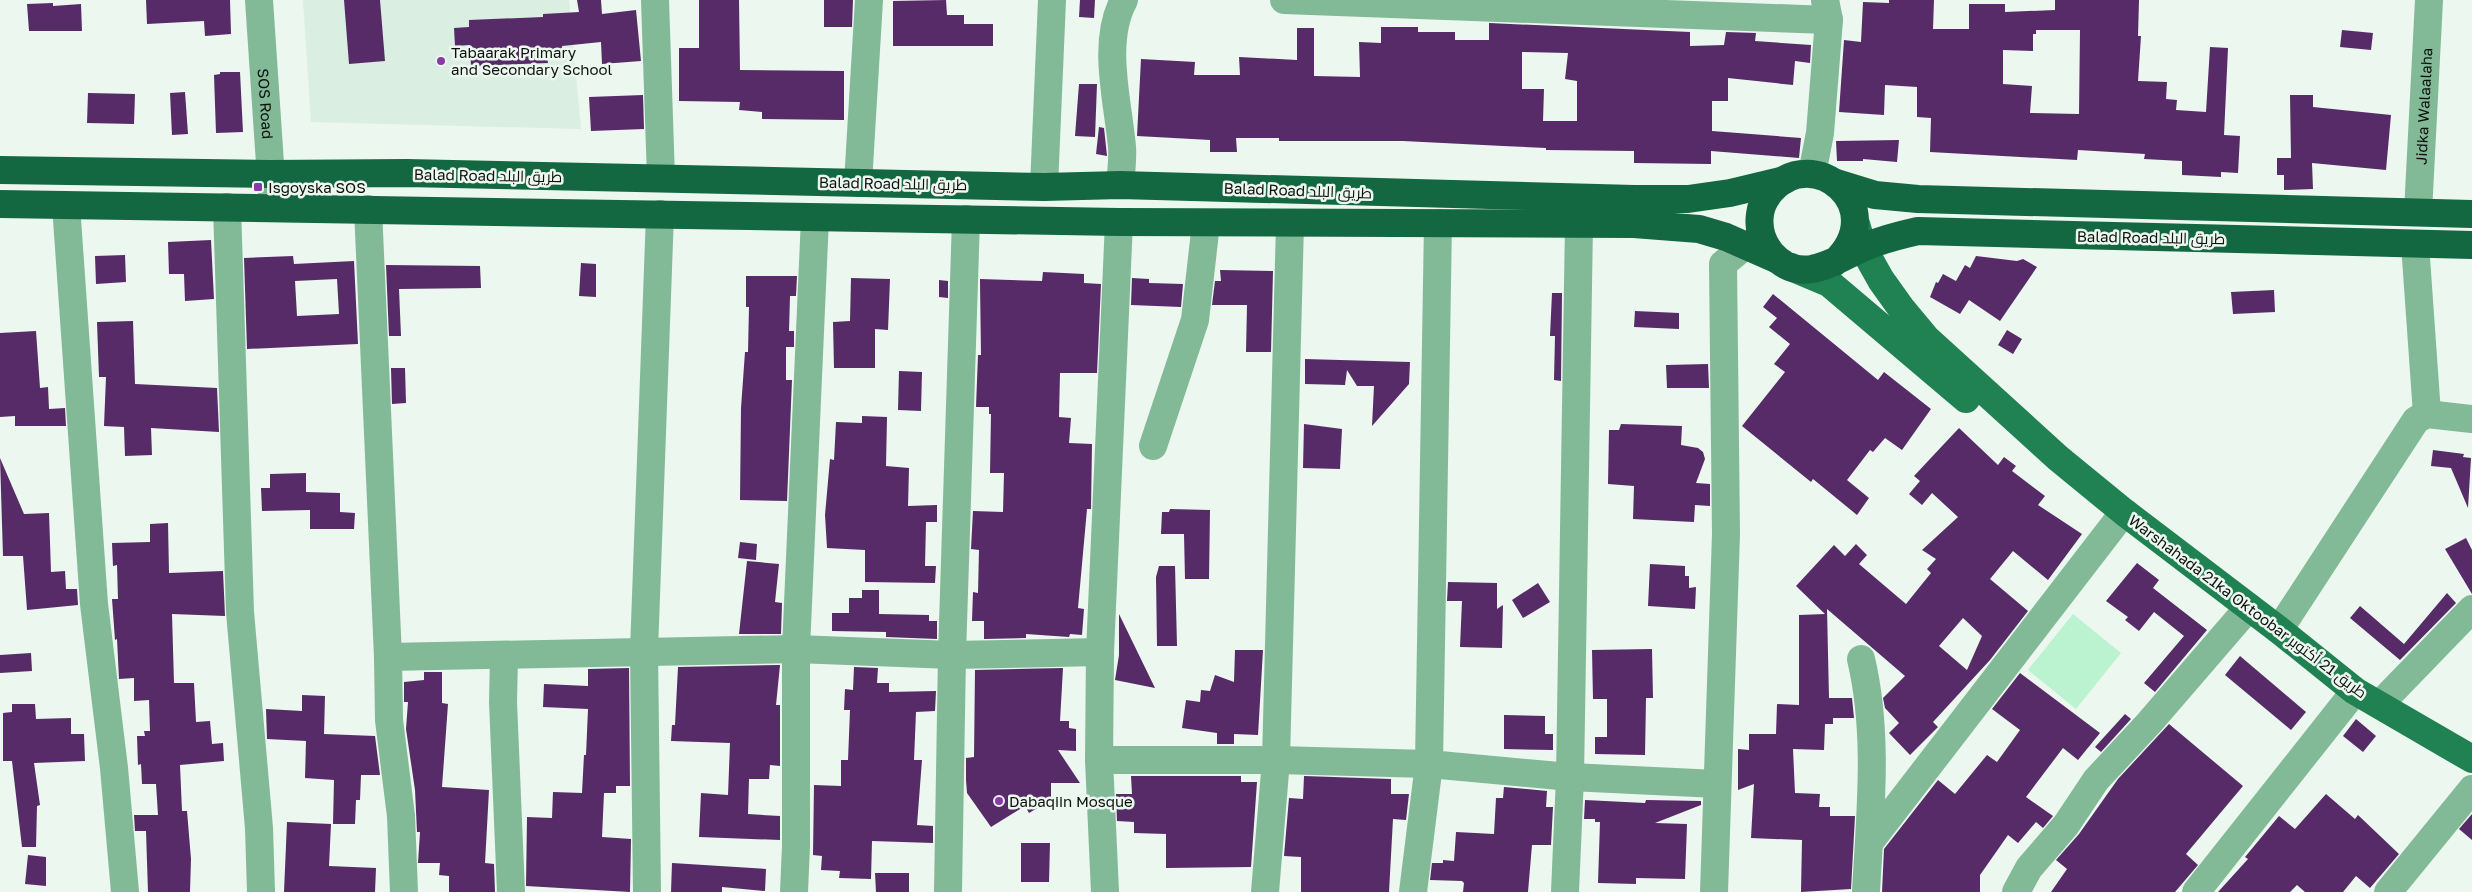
<svg xmlns="http://www.w3.org/2000/svg" width="2472" height="892" viewBox="0 0 2472 892" font-family="'Golos Text',Cairo,sans-serif">
	<style>
		.built { fill: #daeee1 }
		.green { fill: #bbf3d0 }
		.building { fill: #572b67; fill-rule: evenodd }
		.lines { fill: none; stroke-linecap: round; stroke-linejoin: round }
		.minor { stroke: #82b997; stroke-width: 28 }
		.major { stroke: #208152; stroke-width: 28 }
		.highway { stroke: #146841; stroke-width: 28 }
		.poi-dot { fill: #8b39a8; stroke: #ebf7ef; stroke-width: 2 }
		.labels { text-anchor: middle; dominant-baseline: central; stroke-width: 5; stroke-linejoin: round; paint-order: stroke }
		.poi-label { font-size: 15px; fill: #0d110e; stroke: #ebf7ef; text-anchor: start }
		.street-label { font-size: 15px; fill: #0d110e; stroke: #ebf7ef }
	</style>
	<rect width="100%" height="100%" fill="#ebf7ef"/>
	<path class="built" d="M303 0H569L581 129 311 122Z"/>
	<path class="green" d="M2073 614 2121 653 2076 709 2028 670Z"/>
	<g class="building">
		<path d="M146 0H230L231 34 205 36 204 21 147 24Z"/>
		<path d="M344 0H380L385 61 349 64Z"/>
		<path d="M577 0H601L602 14 636 10 641 61 602 64 601 42 562 46 563 57H547L548 63 471 66 470 45 455 46 454 28 469 27V20L543 17V14L579 12Z"/>
		<path d="M699 0H739L740 70 844 71V120L762 119V112L739 110 740 102 679 101V48H699Z"/>
		<path d="M824 0H853L852 27H824Z"/>
		<path d="M946 0 947 15H964V24H993V46H893V1Z"/>
		<path d="M1080 0H1095L1094 18 1079 17Z"/>
		<path d="M1889 0H1934L1933 29H1969V4H2005V12L2055 10V0H2139L2138 36H2141L2138 81 2167 82 2166 99 2177 100 2176 110 2206 112 2210 47 2228 48 2224 135 2240 136 2238 173 2221 172V177L2182 175V161L2144 159 2145 154 2078 150 2077 160 1930 152 1931 118 1917 117V87L1885 85 1884 115 1839 112 1844 40 1861 42 1863 2 1889 3ZM2036 30H2080L2079 114 2030 113 2032 86 2003 84V50L2033 51V34H2036Z"/>
		<path d="M53 3V6L81 4 82 31H29L27 4Z"/>
		<path d="M1489 23 1690 32V46L1724 45 1726 32 1756 33 1755 41 1811 45 1810 63 1795 61 1793 85 1728 78V101H1712V131L1801 138 1799 158 1711 151V164L1634 163V151L1546 150V148L1503 146 1403 141H1279V138H1236L1237 152H1210V140L1137 136 1141 59 1195 62 1194 75H1240L1239 57 1297 60V28H1314V76L1360 77 1359 42 1381 43V27H1418V32H1455V40H1489ZM1522 52 1568 53 1565 79 1577 81V121H1543L1544 89H1522Z"/>
		<path d="M2342 30 2373 33 2371 50 2340 47Z"/>
		<path d="M220 72H240L243 132 216 133 214 75 220 74Z"/>
		<path d="M1079 84H1097L1095 137 1075 136Z"/>
		<path d="M185 92 188 134 172 135 170 93Z"/>
		<path d="M88 93 135 94 134 124 87 123Z"/>
		<path d="M643 95 644 129 591 131 589 97Z"/>
		<path d="M2290 95H2313V107L2391 115 2386 170 2312 163 2313 189 2284 190V175H2277V158H2291Z"/>
		<path d="M1099 127 1104 128 1107 156 1096 154Z"/>
		<path d="M1899 140 1897 162 1863 159V161H1837L1836 141Z"/>
		<path d="M211 240 214 299 185 301 184 274H169L168 242Z"/>
		<path d="M125 255 126 282 96 284 95 256Z"/>
		<path d="M293 256 294 264 354 261 358 344 247 349 244 258ZM337 279 339 314 297 316 295 281Z"/>
		<path d="M1976 256 2017 261 2023 259 2037 267 2000 321 1969 300 1960 314 1930 297 1936 282 1938 283 1943 274 1956 281 1965 265 1970 268Z"/>
		<path d="M581 263 596 264V297L579 296Z"/>
		<path d="M386 265 480 266 481 288 399 289 401 336H389Z"/>
		<path d="M1220 270 1273 271 1271 352H1246L1247 305H1212L1215 281H1221Z"/>
		<path d="M1043 272 1084 274V283L1101 284 1097 373H1060L1059 417 1071 418 1069 443 1092 444 1091 509H1087L1078 608 1084 609 1082 635 1070 634 1069 637 1026 634V638L984 639V621H972L973 592 978 593 979 550 971 549 973 511 1003 512 1004 473H990L991 414H989V407H976L978 355H981L980 282V279L1042 281Z"/>
		<path d="M746 276H797L796 296H790L789 331H794V347H786V380H792L787 501 740 500 741 408 745 352H748L749 307H746Z"/>
		<path d="M851 278 890 279 888 330 875 329V368H834L833 322 850 321Z"/>
		<path d="M1132 278 1149 279V283L1183 284 1181 307 1131 305Z"/>
		<path d="M939 280 948 281V298L939 297Z"/>
		<path d="M2274 290 2275 312 2233 314 2231 292Z"/>
		<path d="M1552 293H1562L1561 381 1554 380 1555 336H1550Z"/>
		<path d="M1773 294 1878 380 1884 372 1931 409 1902 450 1885 438 1873 452 1870 450 1847 480 1869 498 1857 515 1813 479 1811 482 1742 426 1785 372 1774 364 1790 344 1769 327 1777 318 1763 307Z"/>
		<path d="M1635 311 1679 313V329L1634 327Z"/>
		<path d="M133 321 135 384 217 388 219 432 151 428 152 455 125 456 124 427 104 426 106 377H99L97 322Z"/>
		<path d="M2007 330 2022 339 2013 354 1998 345Z"/>
		<path d="M36 331 40 388 48 387 49 409 65 408 66 426H15V416L0 417V333Z"/>
		<path d="M1305 359 1410 362 1409 384 1372 426 1374 386H1357L1347 370 1345 385 1305 384Z"/>
		<path d="M1708 364 1709 388H1667L1666 365Z"/>
		<path d="M391 368H405L406 403 392 404Z"/>
		<path d="M899 371 922 372 921 411 898 410Z"/>
		<path d="M862 416 887 417 886 466 909 468 908 506 937 505V522H926L925 566H936L935 583 865 582V550L827 548 825 515 830 459 834 460 836 422 862 423Z"/>
		<path d="M1304 424 1342 429 1340 469 1303 468Z"/>
		<path d="M1621 424 1682 426 1681 445 1698 448 1703 452 1705 459 1696 483 1710 484V506L1695 505 1694 522 1633 519 1634 486 1608 484 1609 430H1619Z"/>
		<path d="M1959 428 1998 465 2004 457 2016 466 2012 471 2045 496 2038 505 2082 534 2048 580 2013 551 1990 579 2028 611 1990 660 1933 722 1938 727 1910 755 1889 733 1899 723 1885 708 1883 698 1905 676 1827 609 1829 698H1852L1854 718H1833V724H1825L1824 750 1793 749 1795 793 1820 794 1819 807H1830V816H1855L1851 889 1801 892 1802 840 1751 838 1754 784 1738 790V749L1749 750V734H1776L1777 704 1799 705V615L1825 614 1796 586 1834 545 1845 556 1856 544 1867 555 1859 564 1906 604 1931 573 1927 569 1936 559 1922 550 1958 517 1932 493 1922 505 1909 494 1920 481 1914 476ZM1963 618 1982 636 1967 670 1939 646Z"/>
		<path d="M2433 450 2464 454 2463 457 2471 458 2468 508 2451 468 2431 466Z"/>
		<path d="M0 458 24 514 49 513 51 572 65 571 66 589H77L78 605 27 610 23 556H3Z"/>
		<path d="M306 473V492L340 493V512L355 513 354 529H310V510L262 511 261 488H270V474Z"/>
		<path d="M1170 509 1210 510 1209 579H1185L1184 534H1161L1162 512H1169Z"/>
		<path d="M168 523 169 573 223 571 225 616 172 614 174 683H194L196 722 210 721 212 744 223 743 224 761 180 765 182 811H187L191 859 190 892H148L146 831H135L134 815H158L156 784H142L141 764 138 765 137 736H145L144 731H150L149 700 134 701V678L119 679 117 639 115 640 112 599H118L117 565 113 566 112 543 150 542V524Z"/>
		<path d="M2466 538 2472 550V594L2445 549Z"/>
		<path d="M740 542 757 544 756 560 738 558Z"/>
		<path d="M747 561 779 564 775 602 782 603 781 634H739Z"/>
		<path d="M2137 563 2159 580 2153 588 2207 630 2155 692 2144 683 2184 636 2154 612 2139 631 2125 620 2128 617 2106 601Z"/>
		<path d="M1650 564 1685 566V576H1689V588L1696 587 1695 609 1648 606Z"/>
		<path d="M1159 566H1175L1177 646H1157L1156 577Z"/>
		<path d="M1448 582 1497 583V609L1503 605 1502 648 1460 647 1462 601H1447Z"/>
		<path d="M1538 583 1550 602 1523 618 1512 600Z"/>
		<path d="M862 590H879V614L929 615V621H937V639L886 637V632L832 631V613H849V598H862Z"/>
		<path d="M2447 593 2456 603 2400 660 2350 618 2360 606 2404 644Z"/>
		<path d="M1119 614 1155 688 1115 680 1119 655Z"/>
		<path d="M1652 649 1653 698H1646L1645 755 1595 754V737H1607V699H1593L1592 650Z"/>
		<path d="M1235 650H1263L1258 735 1234 734V744H1217V733L1182 728 1186 700 1200 702 1201 690 1210 691 1215 675 1234 682Z"/>
		<path d="M31 653 32 671 0 673V655Z"/>
		<path d="M2240 656 2306 712 2291 730 2225 675Z"/>
		<path d="M780 665 776 705H780V766L770 765 769 779H749L748 814 780 816V840L699 837 701 793 728 795 730 743 671 741 672 725H675L678 667Z"/>
		<path d="M854 667 878 668 877 683H889V692L936 691 935 711 916 712 914 760H922L917 825 933 826V843L872 841 871 879 839 878 840 871 821 870 822 856 813 855 814 785 841 786V760H848L850 710H844L845 689 853 690Z"/>
		<path d="M629 668 630 786H616V793H604L602 837 631 839 630 892 526 886 527 817 552 818 553 792 582 793 584 755H586L588 709 543 707 544 684 588 686V669Z"/>
		<path d="M1063 668 1060 721H1069V728L1076 729V751L1058 750 1080 783H1051V800L1029 813 1025 806 991 827 967 793 966 780V758L974 757 975 670Z"/>
		<path d="M424 672H442V703L448 704 442 787 489 790 485 863 494 864 495 892H449V876L439 875 440 863H418L420 832H417L415 790 406 729 408 702H404V682L424 680Z"/>
		<path d="M2020 673 2100 733 2078 760 2063 748 2026 797 2053 816 2043 828 2036 822 2018 843 2008 835 1980 875V892H1882L1884 849 1938 780 1955 794 1987 755 1997 762 2020 730 1992 709Z"/>
		<path d="M302 695 325 696 324 734 375 736 380 775H361L360 800H356L355 824H333L334 780 305 778 306 741 267 739 266 709 302 711Z"/>
		<path d="M12 704H35L36 719 71 718V734H84L85 761 34 763 40 805 37 806 36 847H22L12 761H3V713L12 712Z"/>
		<path d="M2125 714 2131 719 2101 752 2095 747Z"/>
		<path d="M1504 715 1545 716V734H1553V750L1504 749Z"/>
		<path d="M2356 719 2376 736 2363 752 2343 736Z"/>
		<path d="M2169 724 2243 786 2186 854 2198 865 2175 892H2051L2067 869 2056 860 2079 834 2118 779Z"/>
		<path d="M1131 776H1241V782H1257L1251 867 1166 868V834L1134 833V822L1117 821 1116 794H1132Z"/>
		<path d="M1304 776 1391 779V794H1409L1406 820 1393 819 1389 892H1301V857L1284 856 1289 798 1303 799Z"/>
		<path d="M1504 787 1547 791 1546 807H1553L1551 845H1532L1528 892H1463L1464 883 1462 881 1430 880 1432 863H1443V860L1454 861 1456 832 1494 834 1496 798H1503Z"/>
		<path d="M2326 794 2355 819 2358 815 2399 854 2370 888 2356 876 2343 892H2305L2297 885 2290 892H2218L2248 859 2245 857 2279 816 2295 829Z"/>
		<path d="M1585 800 1645 803 1646 800 1701 801V805L1655 823 1687 824 1685 879 1636 878V884L1598 883 1600 822H1595V819H1584Z"/>
		<path d="M2472 814V840L2459 829Z"/>
		<path d="M287 822 331 824 329 866 376 868 375 892H284Z"/>
		<path d="M1021 843H1050L1049 882H1021Z"/>
		<path d="M28 855 46 857V886L25 884Z"/>
		<path d="M672 863 766 869 765 891 722 887V892H671Z"/>
		<path d="M875 873H909V892H876Z"/>
	</g>
	<g class="lines">
		<g class="minor">
			<path id="s1" d="M259 0 273 208"/>
			<path d="M655 0 661 178"/>
			<path d="M1284 0 1829 20"/>
			<path d="M1812 174 1820 133 1829 20 1825 0"/>
			<path d="M858 183 869 0"/>
			<path d="M1120 185C1121 173 1123 159 1122 147 1118 101 1101 42 1124 0"/>
			<path d="M1044 187 1052 0"/>
			<path d="M66 205 94 604 114 768 125 892"/>
			<path d="M227 207 240 612 259 828 261 892"/>
			<path d="M368 209 388 657 389 720 401 816 404 892"/>
			<path id="s2" d="M2418 212 2429 0"/>
			<path d="M2415 244 2427 414"/>
			<path d="M1153 446 1195 320 1206 223"/>
			<path d="M2279 630 2416 420 2427 414 2472 419"/>
			<path d="M504 656 503 702 511 892"/>
			<path d="M388 657 796 649 952 655 1100 652"/>
			<path d="M1861 659C1879 735 1870 815 1866 892"/>
			<path d="M2380 704 2472 609"/>
			<path d="M1099 760H1276L1429 764 1570 777 1717 784"/>
			<path d="M1869 843 2124 512"/>
			<path d="M647 892 644 651 660 214"/>
			<path d="M794 892 796 846V649L815 218"/>
			<path d="M948 892 952 655 966 219"/>
			<path d="M1105 892 1099 760 1100 652 1119 222"/>
			<path d="M1265 892 1276 760 1290 223"/>
			<path d="M1413 892 1429 764 1438 223"/>
			<path d="M1565 892 1570 777 1579 224"/>
			<path d="M1714 892 1726 534 1723 264 1746 245"/>
			<path d="M2016 892 2029 868 2066 825 2096 780 2149 723 2249 607"/>
			<path d="M2196 892 2355 691"/>
			<path d="M2388 892 2472 789"/>
		</g>
		<g class="major">
			<path d="M1856 224 1863 248 1881 280 1901 308 1926 338 2058 458 2124 512 2279 630 2355 691 2472 759"/>
			<path d="M1791 267 1829 283 1966 399"/>
		</g>
		<g class="highway">
			<path d="M0 170 269 174 407 173 1044 187 1120 185 1634 199H1688L1730 193 1785 180"/>
			<path d="M1836 183 1875 195 1918 199 2472 214"/>
			<path d="M0 204 1119 222 1634 224 1699 229 1726 237 1776 259"/>
			<path d="M1835 262C1892 207 1813 142 1771 191 1766 197 1761 205 1760 214 1758 228 1762 242 1771 253 1801 288 1836 259 1867 246 1884 239 1900 235 1918 231L2472 245"/>
		</g>
	</g>
	<g class="poi-dot">
		<circle cx="441" cy="61" r="5"/>
		<rect x="253" y="182" width="10" height="10" rx="2.5"/>
		<circle cx="999" cy="801" r="5"/>
	</g>
	<g class="labels">
		<g class="poi-label">
			<text x="451" y="52">Tabaarak Primary<tspan x="451" dy="17">and Secondary School</tspan></text>
			<text x="268" y="187">Isgoyska SOS</text>
			<text x="1009" y="801">Dabaqiin Mosque</text>
		</g>
		<g class="street-label">
			<text stroke="none"><textPath href="#s1" startOffset="104">SOS Road</textPath></text>
			<text stroke="none"><textPath href="#s2" startOffset="106">Jidka Walaalaha</textPath></text>
			<text transform="translate(488 175) rotate(1)">Balad Road طريق البلد</text>
			<text transform="translate(893 183) rotate(1)">Balad Road طريق البلد</text>
			<text transform="translate(1298 190) rotate(2)">Balad Road طريق البلد</text>
			<text transform="translate(2151 237) rotate(1)">Balad Road طريق البلد</text>
			<text transform="translate(2248 606) rotate(37)">Warshahada 21ka Oktoobar طريق 21 أكتوبر</text>
		</g>
	</g>
</svg>
